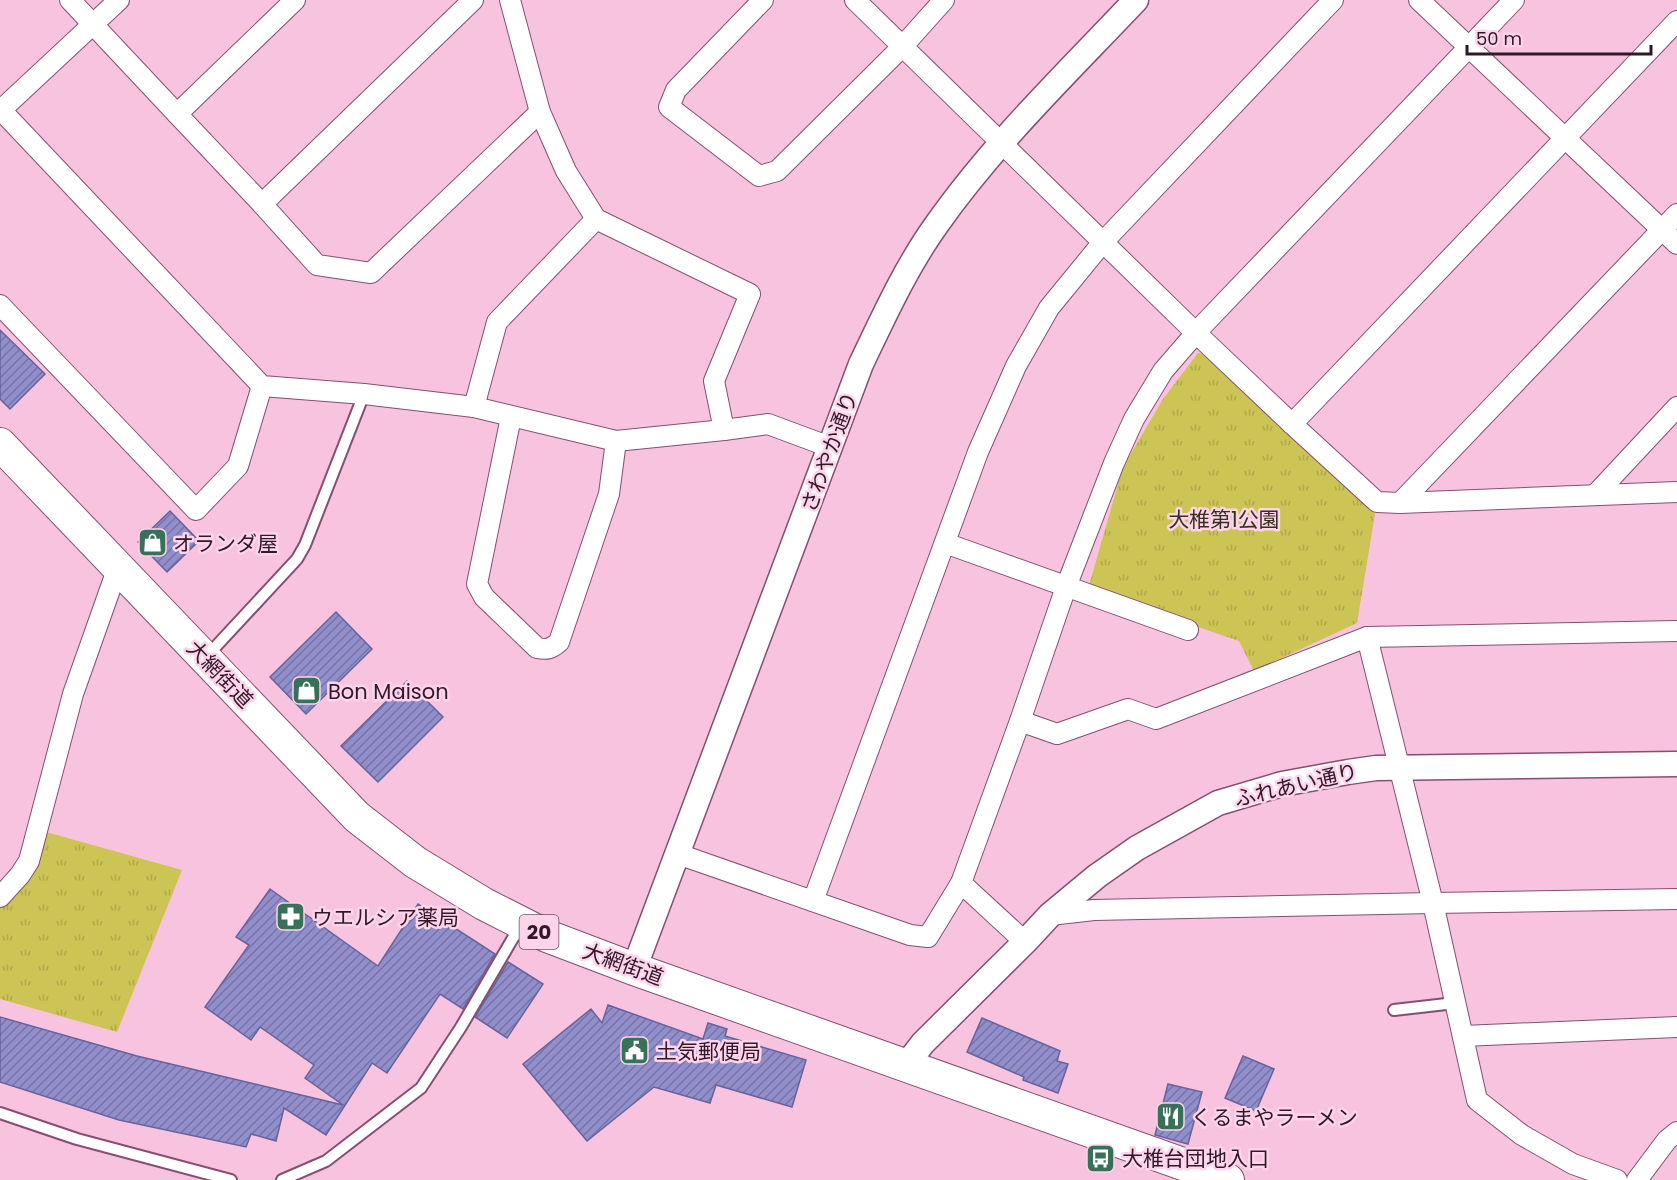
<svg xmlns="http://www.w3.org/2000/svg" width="1677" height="1180" viewBox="0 0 1677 1180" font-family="Poppins,'Noto Sans JP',sans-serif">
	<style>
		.park { fill: url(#park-tufts) }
		.building { fill: url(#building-hatch); stroke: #66639c; stroke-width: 1.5 }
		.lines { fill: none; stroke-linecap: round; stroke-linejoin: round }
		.service-casing { stroke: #874e6f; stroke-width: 14 }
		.minor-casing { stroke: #874e6f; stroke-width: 22 }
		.tertiary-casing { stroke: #874e6f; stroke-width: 27 }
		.primary-casing { stroke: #874e6f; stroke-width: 34 }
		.service { stroke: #fff; stroke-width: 10 }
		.minor { stroke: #fff; stroke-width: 20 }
		.tertiary { stroke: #fff; stroke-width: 24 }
		.primary { stroke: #fff; stroke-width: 32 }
		.labels { text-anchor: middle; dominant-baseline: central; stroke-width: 5; stroke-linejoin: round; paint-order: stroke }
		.shield { fill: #fdd4ea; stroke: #6e5061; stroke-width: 1.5 }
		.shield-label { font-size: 20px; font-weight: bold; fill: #301826 }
		.street-label { font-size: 21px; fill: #301826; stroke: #fdd4ea }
		.park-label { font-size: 21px; fill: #34321c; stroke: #fdd4ea }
		.poi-label { font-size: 21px; fill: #301826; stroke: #fdd4ea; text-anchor: start }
	</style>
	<defs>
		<pattern id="park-tufts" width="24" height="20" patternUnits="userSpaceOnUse" patternTransform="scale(1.5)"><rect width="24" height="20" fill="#ccc455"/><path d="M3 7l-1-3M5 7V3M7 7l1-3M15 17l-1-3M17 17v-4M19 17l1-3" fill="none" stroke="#b0a84a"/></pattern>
		<pattern id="building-hatch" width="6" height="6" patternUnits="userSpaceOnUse" patternTransform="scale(1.5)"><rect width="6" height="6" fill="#918fcb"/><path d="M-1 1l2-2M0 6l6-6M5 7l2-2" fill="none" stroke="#7774a5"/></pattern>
	</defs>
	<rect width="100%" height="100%" fill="#f8c3df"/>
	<g class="park">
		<path d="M1198 353 1208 354 1376 508 1357 623 1254 671 1239 641 1088 589 1123 467 1163 399Z"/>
		<path d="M46 832 182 870 117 1032 0 999V908L32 873Z"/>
	</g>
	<g class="building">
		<path d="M0 330 45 374 10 409 0 399Z"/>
		<path d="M170 511 199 541 167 572 138 542Z"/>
		<path d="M336 612 372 649 306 714 270 677Z"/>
		<path d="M407 681 443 717 378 782 341 746Z"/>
		<path d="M270 889 378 966 418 904 495 954 463 1009 440 994 387 1073 372 1063 326 1135 284 1108 276 1141 251 1134 246 1147 119 1120 0 1082V1017L137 1056 343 1105 305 1078 314 1065 260 1027 251 1040 205 1007 249 945 236 937Z"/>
		<path d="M508 962 543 984 507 1038 475 1017Z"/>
		<path d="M608 1005 703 1039 708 1023 727 1029 725 1036 806 1060 792 1107 716 1085 710 1103 654 1087 587 1141 523 1064 591 1009 602 1023Z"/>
		<path d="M982 1018 1060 1051 1057 1061 1068 1064 1058 1093 1023 1080 1024 1077 967 1052Z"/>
		<path d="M1243 1056 1274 1069 1256 1111 1225 1098Z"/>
		<path d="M1168 1084 1202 1092 1188 1144 1155 1135Z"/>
	</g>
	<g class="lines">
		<defs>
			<g id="service">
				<path d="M207 656 297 559 305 545 364 394"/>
				<path d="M1394 1010 1455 1003"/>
				<path d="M0 1113 77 1139 231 1180"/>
				<path d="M282 1180 326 1161 421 1088 461 1027 520 926"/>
			</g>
			<g id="minor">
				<path d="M70 0 177 114"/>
				<path d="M295 0 177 114 262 204 473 0"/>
				<path d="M510 0 540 112 566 171 596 219 750 294 714 381 724 430 768 424 830 447"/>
				<path d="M763 0 676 90 669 107 759 176 777 171 902 47 944 0"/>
				<path d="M855 0 1196 333 1292 424 1377 502 1400 503 1677 492"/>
				<path d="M1419 0 1677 244"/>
				<path d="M1 110 262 386 364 394 474 407 616 441 724 430"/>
				<path d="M0 111 119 0"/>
				<path d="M262 204 317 265 371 273 540 112"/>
				<path d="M0 305 196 510 238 466 262 386"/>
				<path d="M474 407 497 322 596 219"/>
				<path d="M511 417 477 584 484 597 537 648C547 650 551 649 559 642L609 494 616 441"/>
				<path d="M1292 424 1677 21"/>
				<path d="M1595 495 1677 407"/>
				<path d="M1400 503 1677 214"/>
				<path d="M945 543 1188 630"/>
				<path d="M1367 637 1433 903 1477 1100 1522 1135 1573 1164 1617 1180"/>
				<path d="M1020 721 1057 734 1128 709 1156 719 1367 637 1677 631"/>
				<path d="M678 854 910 935 928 937 961 883"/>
				<path d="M0 897 20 875 29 861 73 694 118 567"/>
				<path d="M813 901 978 452 1016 366 1049 308 1103 242 1333 0"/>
				<path d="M1050 915 1094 910 1433 903 1677 899"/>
				<path d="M1025 942 961 883 1020 721 1066 587 1114 463 1134 419 1163 371 1202 326 1514 0"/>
				<path d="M1463 1036 1677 1027"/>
				<path d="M1637 1180 1667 1140 1677 1132"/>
			</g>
			<g id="tertiary">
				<path d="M634 969 861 364C884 316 906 267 937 224 995 142 1068 72 1136 0"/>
				<path d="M906 1065 923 1043 1025 942 1050 915 1097 876 1137 848 1218 803 1282 784 1348 772 1376 768 1677 764"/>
			</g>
			<path id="primary" d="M0 444 357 817 415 862 484 904 547 936 634 969 1228 1180"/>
		</defs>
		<use href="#service" class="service-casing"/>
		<use href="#minor" class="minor-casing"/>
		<use href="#tertiary" class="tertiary-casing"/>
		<use href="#primary" class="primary-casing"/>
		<use href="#service" class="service"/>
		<use href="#minor" class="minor"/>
		<use href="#tertiary" class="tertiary"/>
		<use href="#primary" class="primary"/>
	</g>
	<defs>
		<symbol id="shop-square" viewBox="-11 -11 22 22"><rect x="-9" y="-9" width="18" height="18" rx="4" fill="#38715a" stroke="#fdd4ea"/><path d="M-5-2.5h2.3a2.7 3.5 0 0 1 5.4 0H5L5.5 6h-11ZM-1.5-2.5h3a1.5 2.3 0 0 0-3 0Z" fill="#fff"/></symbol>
		<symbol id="pharmacy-square" viewBox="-11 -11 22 22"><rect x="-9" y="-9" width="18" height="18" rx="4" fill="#38715a" stroke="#fdd4ea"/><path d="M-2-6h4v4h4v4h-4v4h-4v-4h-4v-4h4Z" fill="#fff"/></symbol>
		<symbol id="civic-square" viewBox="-11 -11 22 22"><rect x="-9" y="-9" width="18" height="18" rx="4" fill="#38715a" stroke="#fdd4ea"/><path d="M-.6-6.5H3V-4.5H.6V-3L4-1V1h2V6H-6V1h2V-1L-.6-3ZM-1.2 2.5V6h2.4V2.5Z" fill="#fff"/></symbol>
		<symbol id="restaurant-square" viewBox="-11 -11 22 22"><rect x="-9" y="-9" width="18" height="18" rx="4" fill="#38715a" stroke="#fdd4ea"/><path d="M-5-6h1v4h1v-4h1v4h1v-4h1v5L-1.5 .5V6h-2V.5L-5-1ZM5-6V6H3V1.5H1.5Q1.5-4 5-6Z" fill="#fff"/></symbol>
		<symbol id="bus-square" viewBox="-11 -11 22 22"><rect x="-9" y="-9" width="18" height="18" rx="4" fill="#38715a" stroke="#fdd4ea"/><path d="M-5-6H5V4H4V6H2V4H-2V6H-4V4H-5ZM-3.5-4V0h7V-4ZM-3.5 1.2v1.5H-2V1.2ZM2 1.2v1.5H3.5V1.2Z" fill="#fff"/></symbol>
	</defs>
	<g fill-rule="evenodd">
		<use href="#shop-square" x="136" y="526" width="33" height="33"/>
		<use href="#shop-square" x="290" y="674" width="33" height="33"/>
		<use href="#pharmacy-square" x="274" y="900" width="33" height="33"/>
		<use href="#civic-square" x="618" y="1034" width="33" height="33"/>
		<use href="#restaurant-square" x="1154" y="1100" width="33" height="33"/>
		<use href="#bus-square" x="1084" y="1142" width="33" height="33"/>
	</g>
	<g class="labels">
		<rect class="shield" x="519.5" y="915" width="39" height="34" rx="4.5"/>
		<g class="shield-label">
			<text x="539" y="932">20</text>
		</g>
		<g class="street-label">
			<text transform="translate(829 452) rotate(-70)">さわやか通り</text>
			<text transform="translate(220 674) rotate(46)">大網街道</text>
			<text transform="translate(1296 785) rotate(-13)">ふれあい通り</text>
			<text transform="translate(623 964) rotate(20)">大網街道</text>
		</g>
		<g class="park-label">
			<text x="1224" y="519">大椎第1公園</text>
		</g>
		<g class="poi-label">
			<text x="173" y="543">オランダ屋</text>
			<text x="328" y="691">Bon Maison</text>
			<text x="312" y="917">ウエルシア薬局</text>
			<text x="656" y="1051">土気郵便局</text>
			<text x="1191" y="1117">くるまやラーメン</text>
			<text x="1122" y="1158">大椎台団地入口</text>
		</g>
	</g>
	<path d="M1467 45v9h184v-9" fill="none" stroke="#301826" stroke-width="3"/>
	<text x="1476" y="45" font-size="18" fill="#301826" stroke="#fdd4ea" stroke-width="4.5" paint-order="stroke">50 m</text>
</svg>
